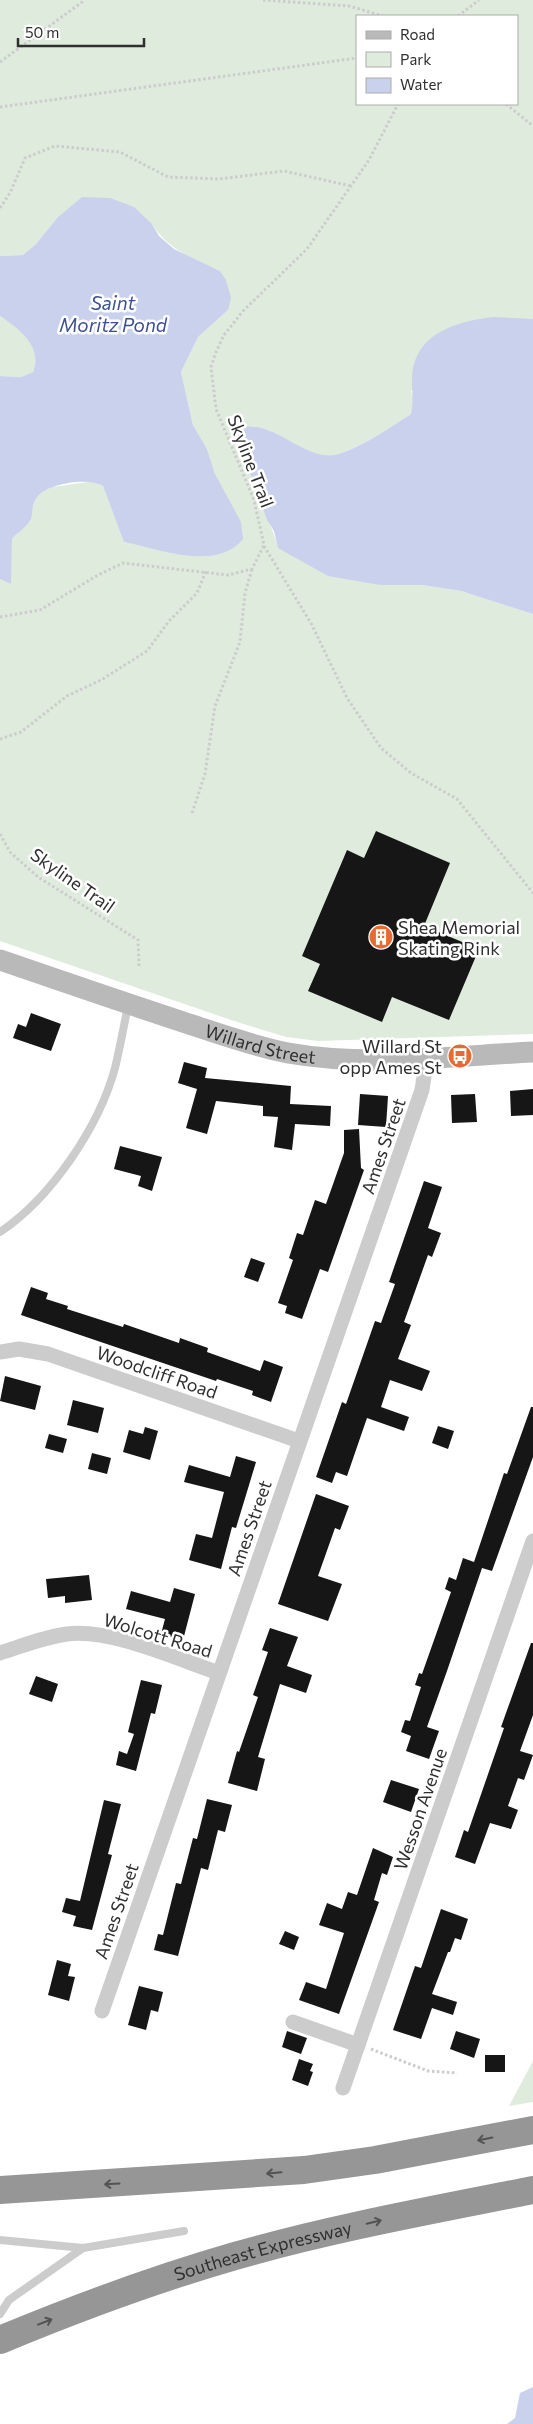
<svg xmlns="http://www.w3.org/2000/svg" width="533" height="2424" viewBox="0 0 533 2424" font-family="Commissioner,sans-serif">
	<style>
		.green { fill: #dfecdd; fill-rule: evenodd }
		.water { fill: #c9d1ec }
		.building { fill: #161616 }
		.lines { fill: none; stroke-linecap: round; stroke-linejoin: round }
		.path { stroke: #ccc; stroke-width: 3; stroke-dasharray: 2.5 2.5; stroke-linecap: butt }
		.service { stroke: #ccc; stroke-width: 8 }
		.minor { stroke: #ccc; stroke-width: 15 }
		.secondary { stroke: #b9b9b9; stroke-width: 21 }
		.motorway { stroke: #969696; stroke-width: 28 }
		.oneway { stroke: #535353 }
		.labels { text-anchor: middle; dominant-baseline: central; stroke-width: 5; stroke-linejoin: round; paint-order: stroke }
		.street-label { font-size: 18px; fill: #2f2f2f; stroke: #fff }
		.poi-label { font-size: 18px; fill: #2f2f2f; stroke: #fff; text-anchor: start }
		.water-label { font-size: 19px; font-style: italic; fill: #3d5092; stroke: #fff }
	</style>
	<rect width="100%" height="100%" fill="#fff"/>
	<g class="green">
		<path d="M0 0H533V319L411 391 414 403 411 414C392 426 355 452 333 455 302 460 276 421 243 427 249 452 254 478 262 503 267 519 274 532 278 547L380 585H422L461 591 533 614V1034L318 1041 286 1037 240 1023 0 941V579L10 583 12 539 30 521 34 502 38 494 52 487 95 481 103 486 125 543 215 474 207 449 193 425 181 372 198 337 228 310 220 271C194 259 168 250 152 224L57 218 36 244 23 255 0 256ZM357 16H517V104H357Z"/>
		<path d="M0 316C20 329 43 346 33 372L21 377 0 376Z"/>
		<path d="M533 2061V2102L509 2106Z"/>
	</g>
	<g class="water">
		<path d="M82 197 110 198 134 207 152 224 159 236 174 249 220 271 226 280 231 298 228 310 198 337 181 372 193 425 207 449 215 474 241 522 243 539C216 572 160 549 124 542L103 486C89 477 48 483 37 497 32 503 33 511 31 519 28 526 17 533 12 539L11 584 0 579V376L21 377 33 372C43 346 19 329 0 316V256L23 255 36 244 57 218Z"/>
		<path d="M493 317 533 319V614L461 591 422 585H380L328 576 278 548 274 531 267 520 240 444 239 433 242 427C276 421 302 459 333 455 355 452 392 426 411 414 415 398 409 381 414 364 424 329 463 321 493 317Z"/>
		<path d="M533 2387V2424H507L515 2418 520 2393Z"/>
	</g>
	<g class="building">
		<path d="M376 831 450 863 424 926 479 949 449 1020 392 997 382 1022 308 991 320 964 302 956 347 850 364 858Z"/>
		<path d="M31 1013 61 1024 51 1051 13 1038 18 1024 26 1027Z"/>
		<path d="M184 1062 207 1068 205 1078 291 1086 290 1104 331 1106 330 1126 295 1124 292 1150 274 1147 278 1117 263 1116V1106L216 1101 207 1134 186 1128 197 1089 178 1083Z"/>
		<path d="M533 1089V1115L511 1116 510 1091Z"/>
		<path d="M360 1094 388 1096 386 1127 358 1125Z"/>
		<path d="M475 1094 477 1122 452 1123 451 1095Z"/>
		<path d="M359 1129 361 1168 364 1170 328 1272 320 1269 302 1319 285 1313 287 1306 278 1303 293 1260 289 1258 297 1233 303 1235 315 1200 326 1204 344 1153V1130Z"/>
		<path d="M120 1146 162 1157 152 1191 138 1186 141 1176 114 1169Z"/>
		<path d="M424 1181 442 1187 428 1228 441 1233 432 1257 428 1255 404 1322 411 1325 398 1359 430 1371 422 1391 390 1380 381 1407 409 1417 404 1431 367 1418 347 1476 336 1472 332 1483 316 1477 342 1402 346 1404 375 1321 381 1323 395 1284 389 1282Z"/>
		<path d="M251 1258 265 1263 258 1282 244 1277Z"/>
		<path d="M31 1287 48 1293 46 1299 68 1306 67 1309 123 1327 124 1324 179 1343 180 1338 208 1348 207 1352 260 1371 264 1360 283 1367 271 1402 252 1395 253 1391 217 1379 216 1381 21 1315Z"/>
		<path d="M5 1376 41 1386 35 1410 0 1401Z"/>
		<path d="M73 1400 104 1408 98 1433 67 1425Z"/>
		<path d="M531 1407H533V1457L492 1571 482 1568 447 1671 427 1727 439 1731 429 1759 406 1751 411 1736 401 1732 405 1720 410 1721 421 1687 415 1685 419 1673 422 1674 451 1592 445 1589 449 1577 456 1580 463 1558 474 1562 504 1473 507 1474Z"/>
		<path d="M438 1426 454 1431 448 1449 432 1443Z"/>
		<path d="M145 1427 158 1431 150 1460 123 1452 129 1430 143 1434Z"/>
		<path d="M49 1434 67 1439 63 1453 45 1448Z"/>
		<path d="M92 1453 111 1458 107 1474 88 1469Z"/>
		<path d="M236 1456 256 1462 236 1528 232 1527 221 1569 189 1560 196 1534 212 1538 224 1492 184 1482 189 1465 230 1477Z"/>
		<path d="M316 1494 349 1506 340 1530 335 1528 318 1576 342 1584 328 1621 278 1604Z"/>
		<path d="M89 1575 92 1600 65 1603V1596L48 1598 46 1579Z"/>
		<path d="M174 1588 195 1594 183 1640 161 1634 165 1619 126 1609 131 1591 170 1602Z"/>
		<path d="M270 1628 298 1637 287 1666 312 1675 306 1693 280 1684 258 1757 265 1759 257 1791 228 1783 237 1751 239 1752 258 1697 253 1695 268 1652 262 1650Z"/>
		<path d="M531 1643H533V1715L520 1751 533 1755 524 1780 518 1778 508 1806 518 1810 511 1829 490 1823 475 1864 455 1857 464 1830 468 1832 504 1728 501 1727Z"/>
		<path d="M36 1676 58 1684 52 1702 29 1694Z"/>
		<path d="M141 1680 162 1685 155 1714 151 1713 136 1771 116 1765 119 1751 127 1754 134 1734 128 1732Z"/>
		<path d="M391 1780 419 1789 411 1812 383 1802Z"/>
		<path d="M207 1799 232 1805 225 1832 218 1830 208 1870 201 1868 178 1956 154 1950 158 1934 163 1935 176 1883 181 1884 193 1838 197 1839Z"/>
		<path d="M104 1800 121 1804 108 1854 112 1855 92 1930 73 1926 76 1916 62 1912 66 1898 80 1901Z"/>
		<path d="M373 1848 393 1857 387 1875 382 1873 374 1900 379 1902 339 2014 299 2000 306 1982 326 1989 344 1933 319 1925 327 1903 342 1909 348 1892 357 1895Z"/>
		<path d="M441 1909 468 1919 461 1940 455 1938 450 1952H448L432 1994 457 2002 453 2015 432 2008 421 2039 393 2030 415 1966 421 1968Z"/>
		<path d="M285 1931 299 1937 294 1950 279 1944Z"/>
		<path d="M57 1960 71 1964 68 1976 75 1977 69 2001 48 1995Z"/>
		<path d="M139 1986 163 1992 158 2012 151 2010 146 2030 128 2025Z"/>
		<path d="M287 2031 307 2038 301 2054 282 2047Z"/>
		<path d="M456 2031 480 2039 474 2058 450 2049Z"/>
		<rect x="485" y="2055" width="20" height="17"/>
		<path d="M299 2059 313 2064 310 2071 313 2072 308 2086 292 2080Z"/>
	</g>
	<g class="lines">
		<g class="path">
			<path d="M263 0 349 6 383 16"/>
			<path d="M458 16 479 0"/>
			<path d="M0 62 85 0"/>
			<path d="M506 104 533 126"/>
			<path d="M0 107 357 58"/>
			<path d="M0 208 10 193 25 158 55 146 120 152 168 177 219 179 284 171 351 186"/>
			<path d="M264 546 312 625 347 698 381 748 411 773 457 799 533 893"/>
			<path d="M0 617 40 610 98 575 123 563 228 575 252 569 264 545 254 500 216 409 211 367 216 352 224 335 243 311 307 249 369 160 398 104"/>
			<path d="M0 739 21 732 67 696 101 680 147 651 169 621 197 593 206 571"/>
			<path d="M192 813 205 774 215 706 240 642 245 593 252 569"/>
			<path d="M0 834 10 852 38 877 138 940 139 966"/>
			<path d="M371 2049 428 2071 457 2073"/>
		</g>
		<g class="service">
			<path d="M0 1232C51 1198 99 1127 115 1068 120 1047 124 1026 128 1005"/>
			<path d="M0 2240 83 2248 184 2231"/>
			<path d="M0 2314 9 2300 83 2248"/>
		</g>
		<g class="minor">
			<path d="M0 1352 19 1349 48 1354 299 1441"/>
			<path d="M0 1653C22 1646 44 1637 67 1634 110 1628 177 1659 219 1673"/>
			<path d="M102 2011 422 1090 427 1057"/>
			<path d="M293 2022 358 2045"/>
			<path d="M343 2088 533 1541"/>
		</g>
		<path class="secondary" id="s1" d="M0 960C61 981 122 1002 183 1022 217 1033 252 1046 288 1053 366 1067 454 1056 533 1052"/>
		<g class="motorway">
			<path d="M0 2190 304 2170 375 2160 533 2130"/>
			<path id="s2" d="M0 2340C77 2308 155 2279 235 2256 333 2228 433 2210 533 2190"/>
		</g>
	</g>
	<defs><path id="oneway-shaft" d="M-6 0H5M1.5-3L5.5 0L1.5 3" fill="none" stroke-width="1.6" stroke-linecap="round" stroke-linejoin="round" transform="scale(1.25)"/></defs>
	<g class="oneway">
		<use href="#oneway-shaft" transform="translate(485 2139) rotate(169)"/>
		<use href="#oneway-shaft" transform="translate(274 2173) rotate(175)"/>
		<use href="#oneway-shaft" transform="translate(112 2184) rotate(177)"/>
		<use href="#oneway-shaft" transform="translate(374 2222) rotate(-13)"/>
		<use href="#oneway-shaft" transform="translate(45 2322) rotate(-21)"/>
	</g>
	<defs>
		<symbol id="building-disc" viewBox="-11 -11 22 22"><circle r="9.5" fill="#e66b32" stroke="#fff"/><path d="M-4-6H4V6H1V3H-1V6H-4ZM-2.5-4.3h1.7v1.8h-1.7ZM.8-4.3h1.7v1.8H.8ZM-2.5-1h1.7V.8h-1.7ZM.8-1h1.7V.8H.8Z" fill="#fff"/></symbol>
		<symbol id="bus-disc" viewBox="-11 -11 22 22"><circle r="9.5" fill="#e66b32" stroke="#fff"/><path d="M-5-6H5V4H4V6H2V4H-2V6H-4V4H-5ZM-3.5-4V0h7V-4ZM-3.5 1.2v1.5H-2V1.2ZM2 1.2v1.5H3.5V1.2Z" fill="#fff"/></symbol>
	</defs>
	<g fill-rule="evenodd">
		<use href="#building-disc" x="367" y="923" width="28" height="28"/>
		<use href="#bus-disc" x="446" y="1042" width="28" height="28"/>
	</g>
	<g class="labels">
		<g class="street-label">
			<text transform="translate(251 461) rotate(69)">Skyline Trail</text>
			<text transform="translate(73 880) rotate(35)">Skyline Trail</text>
			<text stroke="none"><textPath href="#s1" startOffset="274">Willard Street</textPath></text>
			<text transform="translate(383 1146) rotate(-71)">Ames Street</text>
			<text transform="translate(157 1372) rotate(19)">Woodcliff Road</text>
			<text transform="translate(249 1528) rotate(-71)">Ames Street</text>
			<text transform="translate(158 1635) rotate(17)">Wolcott Road</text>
			<text transform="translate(420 1809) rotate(-71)">Wesson Avenue</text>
			<text transform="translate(116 1911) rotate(-71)">Ames Street</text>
			<text stroke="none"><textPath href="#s2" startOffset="278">Southeast Expressway</textPath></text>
		</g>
		<g class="poi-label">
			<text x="398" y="927">Shea Memorial<tspan x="398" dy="21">Skating Rink</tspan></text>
			<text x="442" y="1046" text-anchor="end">Willard St<tspan x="442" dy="21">opp Ames St</tspan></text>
		</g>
		<g class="water-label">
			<text x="113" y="302">Saint<tspan x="113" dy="22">Moritz Pond</tspan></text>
		</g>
	</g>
	<rect x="356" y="15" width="162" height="90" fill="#ffffff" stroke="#acacac"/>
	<rect x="366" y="31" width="25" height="8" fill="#b9b9b9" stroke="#acacac"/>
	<text x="400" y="40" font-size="15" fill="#2f2f2f">Road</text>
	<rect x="366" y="52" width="25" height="15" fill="#dfecdd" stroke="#acacac"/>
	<text x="400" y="65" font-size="15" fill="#2f2f2f">Park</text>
	<rect x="366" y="78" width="25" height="15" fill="#c9d1ec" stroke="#acacac"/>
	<text x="400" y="90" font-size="15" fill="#2f2f2f">Water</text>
	<path d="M18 38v8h126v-8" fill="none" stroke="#2f2f2f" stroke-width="2.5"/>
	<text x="25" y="38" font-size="15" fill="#2f2f2f" stroke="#ffffff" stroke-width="4" paint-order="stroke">50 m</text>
</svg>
